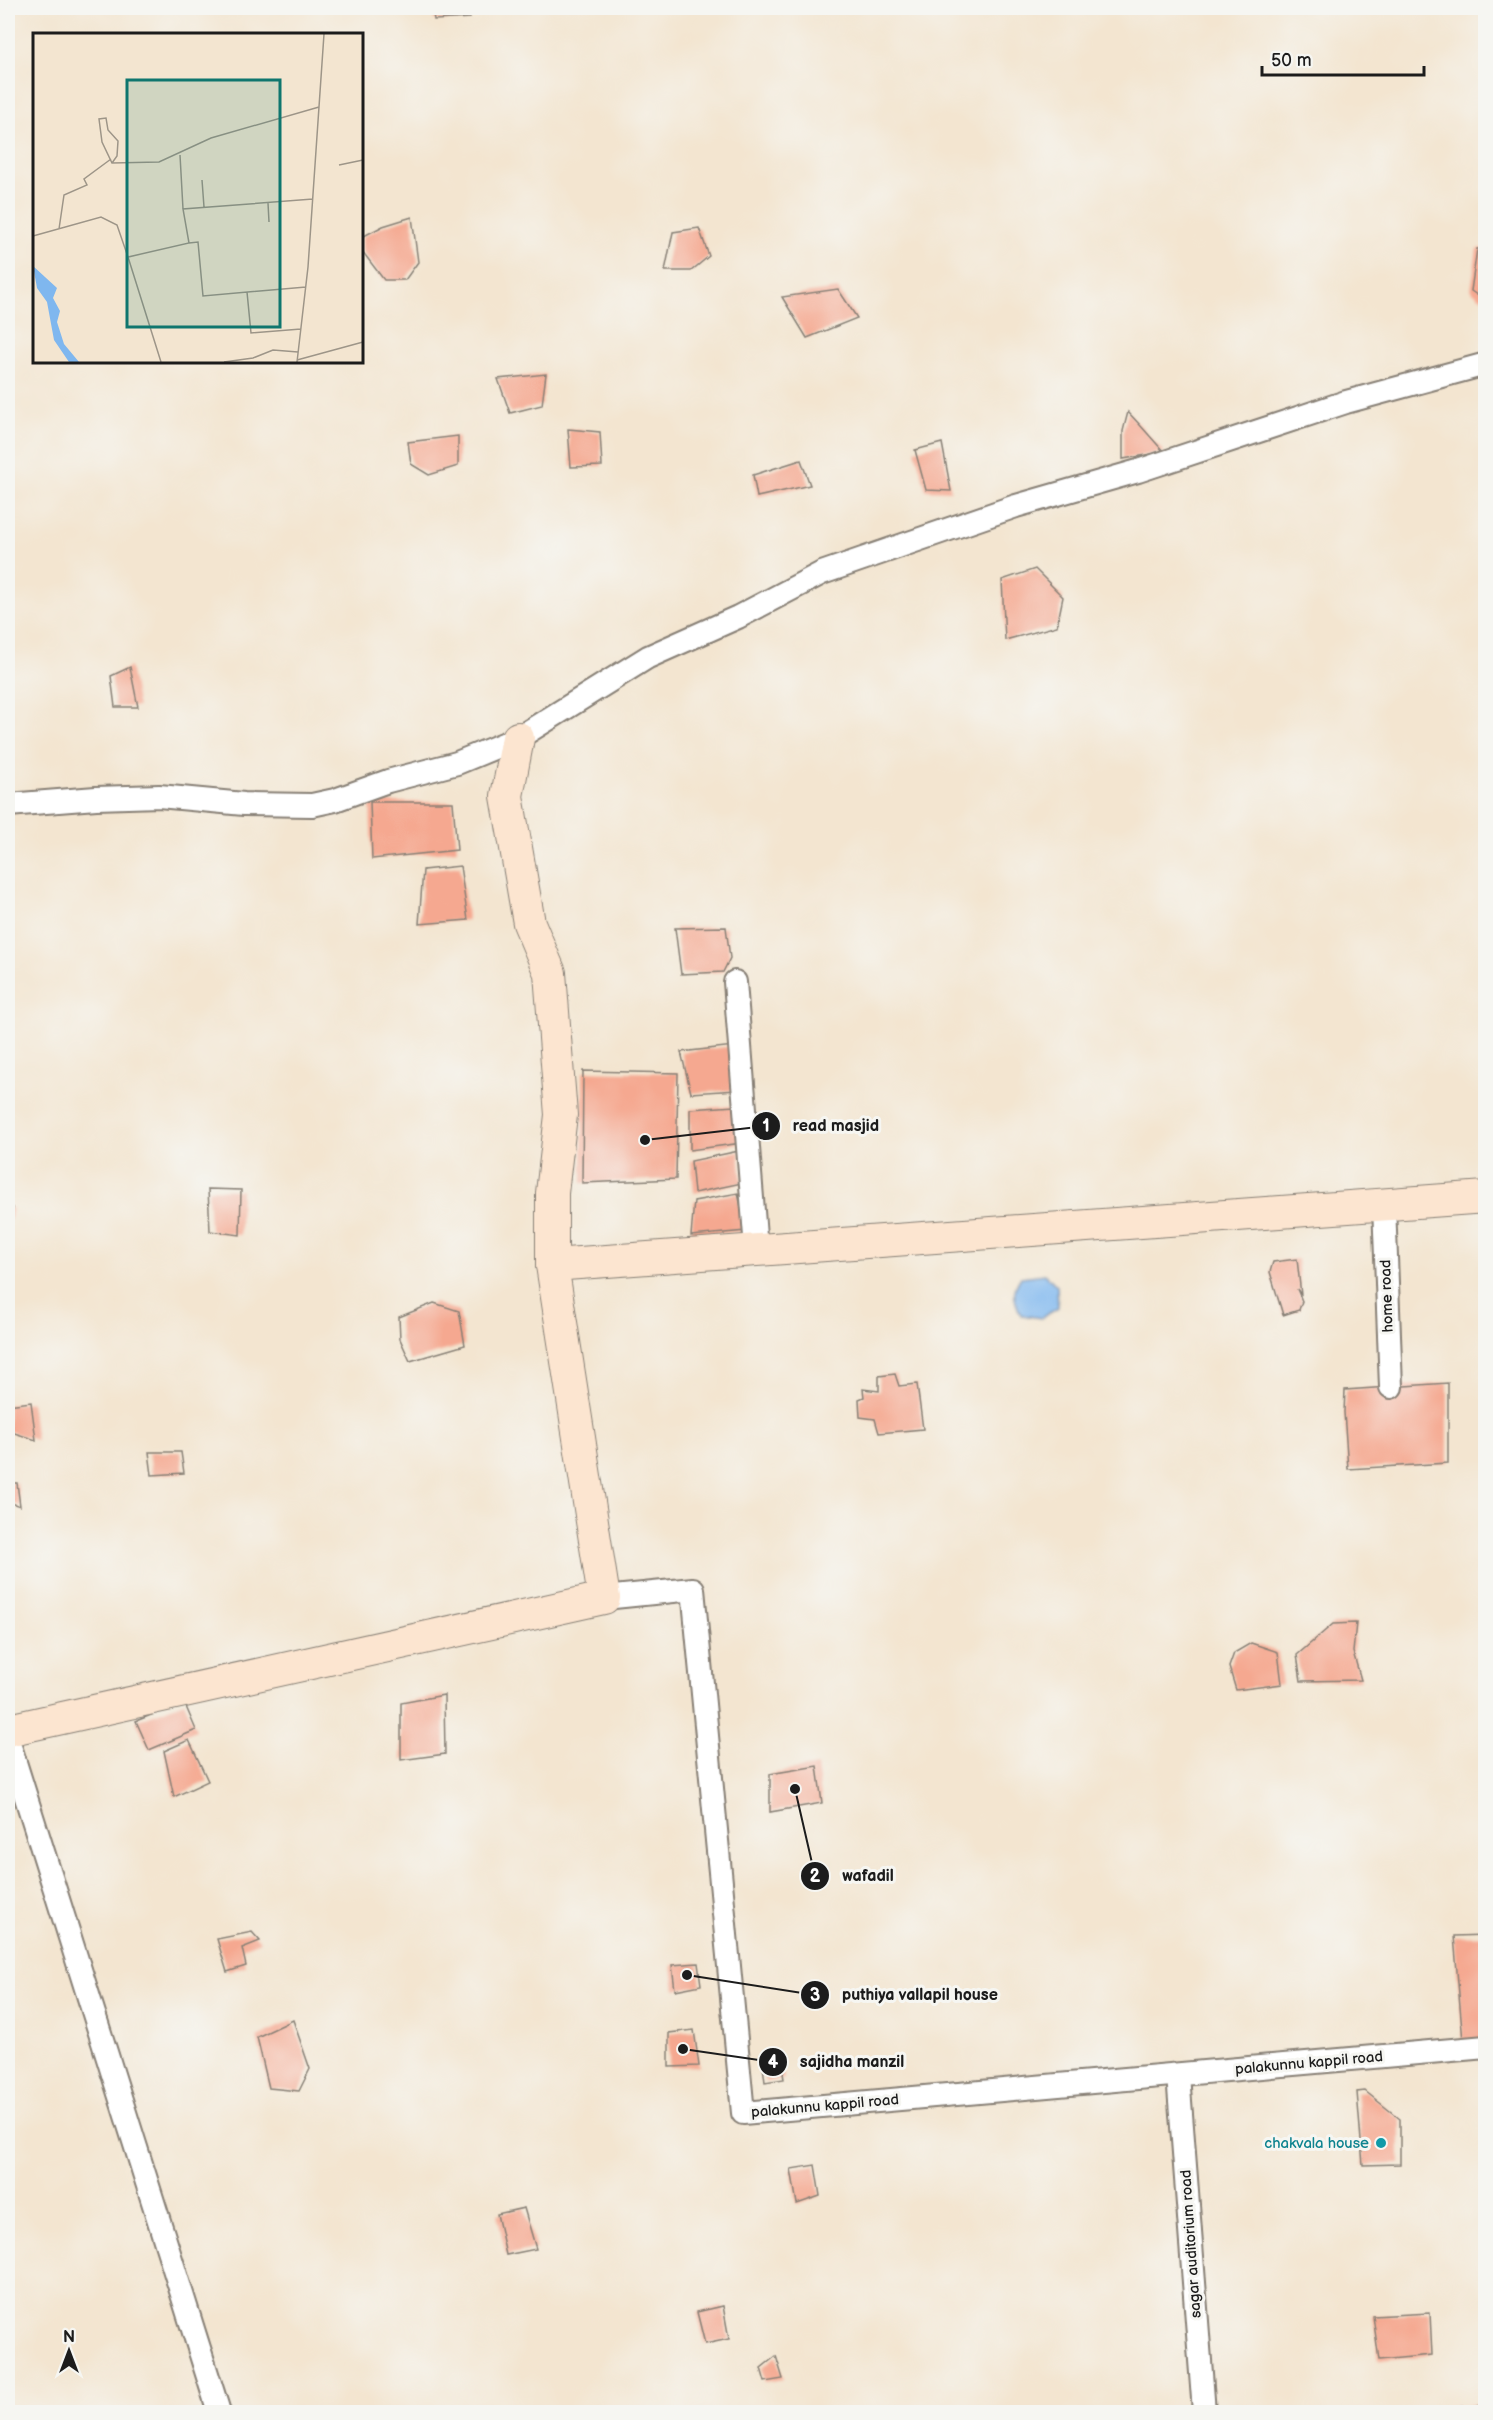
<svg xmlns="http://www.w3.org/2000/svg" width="1493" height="2420" viewBox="0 0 1493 2420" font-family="'Balsamiq Sans',sans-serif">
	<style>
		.water { fill: #7fb7ef; stroke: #4e6a86; stroke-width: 1.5 }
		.building { fill: #f5a890 }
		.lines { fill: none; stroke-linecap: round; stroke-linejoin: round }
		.street-casing { stroke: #888076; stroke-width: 26 }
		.secondary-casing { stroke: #888076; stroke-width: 34 }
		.street { stroke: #fff; stroke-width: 22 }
		.secondary { stroke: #fce5d0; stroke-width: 32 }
		.culture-dot { fill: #0f9aa8; stroke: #f6f6f2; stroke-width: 2 }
		.labels { text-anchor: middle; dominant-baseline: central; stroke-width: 6; stroke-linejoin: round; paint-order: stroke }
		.street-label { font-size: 15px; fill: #1c1c1c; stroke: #f6f6f2 }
		.culture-label { font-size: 15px; fill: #0d838f; stroke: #f6f6f2; text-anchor: end }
		.inset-road { fill: none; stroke: #9d9588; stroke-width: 1.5 }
		.view { fill: #0f766e; fill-opacity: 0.15; stroke: #0f766e; stroke-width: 3 }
		.inset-edge { fill: none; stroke: #1c1c1c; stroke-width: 3 }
		.leader { fill: none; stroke: #1c1c1c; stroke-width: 2 }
		.callout-dot { fill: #1c1c1c; stroke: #f6f6f2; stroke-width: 2 }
		.mark-label { font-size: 18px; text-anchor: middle; font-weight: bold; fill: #fff }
		.callout-label { font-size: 16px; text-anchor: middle; font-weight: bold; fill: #1c1c1c; stroke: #f6f6f2; stroke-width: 6; stroke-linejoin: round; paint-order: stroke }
	</style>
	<rect width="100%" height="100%" fill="#f6f6f2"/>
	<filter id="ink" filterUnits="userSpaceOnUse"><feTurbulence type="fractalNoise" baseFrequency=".0167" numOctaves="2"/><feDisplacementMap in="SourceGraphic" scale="12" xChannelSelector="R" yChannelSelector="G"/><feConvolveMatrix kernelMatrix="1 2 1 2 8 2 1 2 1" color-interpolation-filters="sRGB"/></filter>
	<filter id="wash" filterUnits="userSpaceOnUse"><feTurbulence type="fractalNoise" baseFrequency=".008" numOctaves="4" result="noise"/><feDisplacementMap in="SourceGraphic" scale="24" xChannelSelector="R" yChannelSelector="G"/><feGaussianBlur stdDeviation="1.35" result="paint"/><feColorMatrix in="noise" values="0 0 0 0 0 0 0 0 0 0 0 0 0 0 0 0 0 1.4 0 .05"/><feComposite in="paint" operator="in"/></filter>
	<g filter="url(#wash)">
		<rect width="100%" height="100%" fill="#f3e5d0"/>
		<path class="water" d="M1045 1274 1057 1286 1058 1308 1041 1318 1021 1315C1014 1299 1011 1292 1021 1277Z"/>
		<g id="blocks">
			<g class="building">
				<path d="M432 8H469L470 18 434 20Z"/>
				<path d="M412 217 418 262 405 280H384L362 251V237L383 226Z"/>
				<path d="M699 228 709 256 691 271H665L673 232Z"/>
				<path d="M1486 248V301L1471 291 1477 249Z"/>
				<path d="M838 289 857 318 807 338 782 297Z"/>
				<path d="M546 374 542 405 510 413 498 379Z"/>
				<path d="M1128 412 1140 425 1164 452 1123 459V431Z"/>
				<path d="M568 429 600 432 602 466 571 467Z"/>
				<path d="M458 436V466L429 475 411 464 408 442Z"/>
				<path d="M942 443 951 491 926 490 915 450Z"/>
				<path d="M801 460 810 485 757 497 753 475Z"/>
				<path d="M1035 569 1063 597 1057 626 1005 640 1002 580Z"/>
				<path d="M130 667 138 707H115L111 676Z"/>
				<path d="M370 802H453L457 850 372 859Z"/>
				<path d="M460 866 468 920 419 924 423 870Z"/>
				<path d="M726 927 730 958 723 972 681 974 675 928Z"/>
				<path d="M734 1046 737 1090 691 1093 681 1052Z"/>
				<path d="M583 1071 678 1073 676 1179 582 1183Z"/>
				<path d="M735 1106 742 1143 690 1150V1109Z"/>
				<path d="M739 1151 742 1183 694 1193 691 1161Z"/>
				<path d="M208 1189 241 1190 240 1235 210 1231Z"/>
				<path d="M738 1193 746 1231 691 1236 694 1201Z"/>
				<path d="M13 1208 8 1227V1209Z"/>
				<path d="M1297 1259 1301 1295 1297 1289 1302 1301 1299 1310 1283 1315 1270 1272 1273 1262Z"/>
				<path d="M434 1303 459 1311 465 1345 410 1361 400 1339 399 1317Z"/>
				<path d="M895 1374 899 1386 917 1384 923 1429 879 1433 875 1419 860 1417 859 1399 864 1397 863 1389 879 1391V1376Z"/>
				<path d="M1448 1383V1463L1348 1469 1344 1412 1345 1390Z"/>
				<path d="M31 1402 36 1440 8 1431V1405Z"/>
				<path d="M149 1452H181L184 1473 152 1475Z"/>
				<path d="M8 1483H17L20 1506 8 1502Z"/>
				<path d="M1356 1623 1353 1652 1361 1680 1301 1681 1297 1655 1333 1624Z"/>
				<path d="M1251 1643 1278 1652 1282 1684 1236 1690 1229 1667 1234 1653Z"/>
				<path d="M444 1695 445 1754 401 1760V1703Z"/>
				<path d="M184 1702 196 1730 149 1750 136 1721Z"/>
				<path d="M189 1740 208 1781 174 1797 164 1751Z"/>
				<path d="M817 1766 822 1803 770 1812V1774Z"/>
				<path d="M252 1932 260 1941 242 1948 246 1966 227 1972 217 1939Z"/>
				<path d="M1486 1935V2040L1463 2041 1454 1936Z"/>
				<path d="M698 1963 701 1985 675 1990 672 1965Z"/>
				<path d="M293 2020 310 2069 299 2091 269 2088 257 2037Z"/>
				<path d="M694 2030 699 2066 669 2067V2033Z"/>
				<path d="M780 2056 784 2079 765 2082 762 2059Z"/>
				<path d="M1365 2091 1400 2119V2164L1363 2165 1357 2092Z"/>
				<path d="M815 2165 820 2196 797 2204 791 2169Z"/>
				<path d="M524 2208 536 2249 506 2255 497 2214Z"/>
				<path d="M723 2306 729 2339 705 2344 697 2312Z"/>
				<path d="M1430 2313 1432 2355 1379 2360 1373 2316Z"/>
				<path d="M776 2356 783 2379 765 2382 761 2368Z"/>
				<path d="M1486 2405V2412H1457L1456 2407Z"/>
			</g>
		</g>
	</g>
	<g filter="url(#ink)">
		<use href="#blocks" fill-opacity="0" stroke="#888076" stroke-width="1.5"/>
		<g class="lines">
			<defs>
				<g id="street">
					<path d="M8 805 96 798 159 796 244 804 312 805 335 800 388 781 457 763 518 738 648 657 738 617 822 573 1016 506 1138 471 1346 402 1486 364"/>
					<path d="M735 982 756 1249"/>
					<path d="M1384 1205 1391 1387"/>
					<path d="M604 1598 693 1589 743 2113 1486 2047"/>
					<path d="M8 1740 219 2412"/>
					<path d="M1178 2075 1204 2412"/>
				</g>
				<g id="secondary">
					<path d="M518 738 507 796 529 923 550 973 561 1115 552 1193V1265"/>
					<path d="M8 1730 604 1598 552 1265 1486 1197"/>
				</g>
			</defs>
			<use href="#street" class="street-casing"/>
			<use href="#secondary" class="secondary-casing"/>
			<use href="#street" class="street"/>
			<use href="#secondary" class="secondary"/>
		</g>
	</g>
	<circle class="culture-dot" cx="1381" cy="2143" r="6"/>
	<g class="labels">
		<g class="street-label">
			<text transform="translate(1387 1296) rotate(-92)">home road</text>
			<text transform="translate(1309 2063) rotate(-5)">palakunnu kappil road</text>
			<text transform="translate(825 2106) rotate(-5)">palakunnu kappil road</text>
			<text transform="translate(1191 2244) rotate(-94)">sagar auditorium road</text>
		</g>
		<g class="culture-label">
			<text x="1369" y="2143">chakvala house</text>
		</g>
	</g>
	<g transform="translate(33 33)">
		<rect width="330" height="330" fill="#f3e5d0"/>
		<path d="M0 233 24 255 20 265 27 278 24 289 31 311 46 329H36L21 307 14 269 4 255Z" fill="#7fb7ef"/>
		<path class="inset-road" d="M147 122 150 176M79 130 84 123 85 108 75 97 73 85 66 86 69 109 79 130 126 129 178 105 286 74M306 132 330 127M169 147 171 174M235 170 236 189M26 196 31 162 54 152 51 146 78 126M0 203 68 184 84 192 95 224 156 210 150 176 280 166M156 210 165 209 170 263 273 254M95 224 128 329M214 259 218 300 268 296M264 327 330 309M191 329 220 325 240 317 265 319M264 329 275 234 291 1"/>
		<path class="view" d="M94 47H247V294H94Z"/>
		<rect width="330" height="330" class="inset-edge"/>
	</g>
	<path class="leader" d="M645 1140L766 1126M795 1789L815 1876M687 1975L815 1995M683 2049L773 2062"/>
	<g class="callout-dot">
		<circle cx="645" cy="1140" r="6"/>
		<circle cx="795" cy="1789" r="6"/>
		<circle cx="687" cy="1975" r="6"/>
		<circle cx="683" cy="2049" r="6"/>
		<circle cx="766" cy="1126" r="15"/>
		<circle cx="815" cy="1876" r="15"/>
		<circle cx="815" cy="1995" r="15"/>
		<circle cx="773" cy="2062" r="15"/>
	</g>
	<g class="mark-label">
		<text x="766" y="1132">1</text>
		<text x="815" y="1882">2</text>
		<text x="815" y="2001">3</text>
		<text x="773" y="2068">4</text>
	</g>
	<g class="callout-label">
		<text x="836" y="1131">read masjid</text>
		<text x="868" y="1881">wafadil</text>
		<text x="920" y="2000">puthiya vallapil house</text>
		<text x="852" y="2067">sajidha manzil</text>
	</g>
	<rect width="1493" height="2420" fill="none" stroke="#f6f6f2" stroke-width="30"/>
	<g transform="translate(69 2351)" stroke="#f6f6f2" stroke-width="4.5" paint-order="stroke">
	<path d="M0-4.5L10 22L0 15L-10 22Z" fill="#1c1c1c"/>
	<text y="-9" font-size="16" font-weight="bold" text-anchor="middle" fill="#1c1c1c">N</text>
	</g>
	<path d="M1262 66v9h162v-9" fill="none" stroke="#1c1c1c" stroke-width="3"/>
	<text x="1271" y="66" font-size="18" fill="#1c1c1c" stroke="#f6f6f2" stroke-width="4.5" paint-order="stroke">50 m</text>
</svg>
